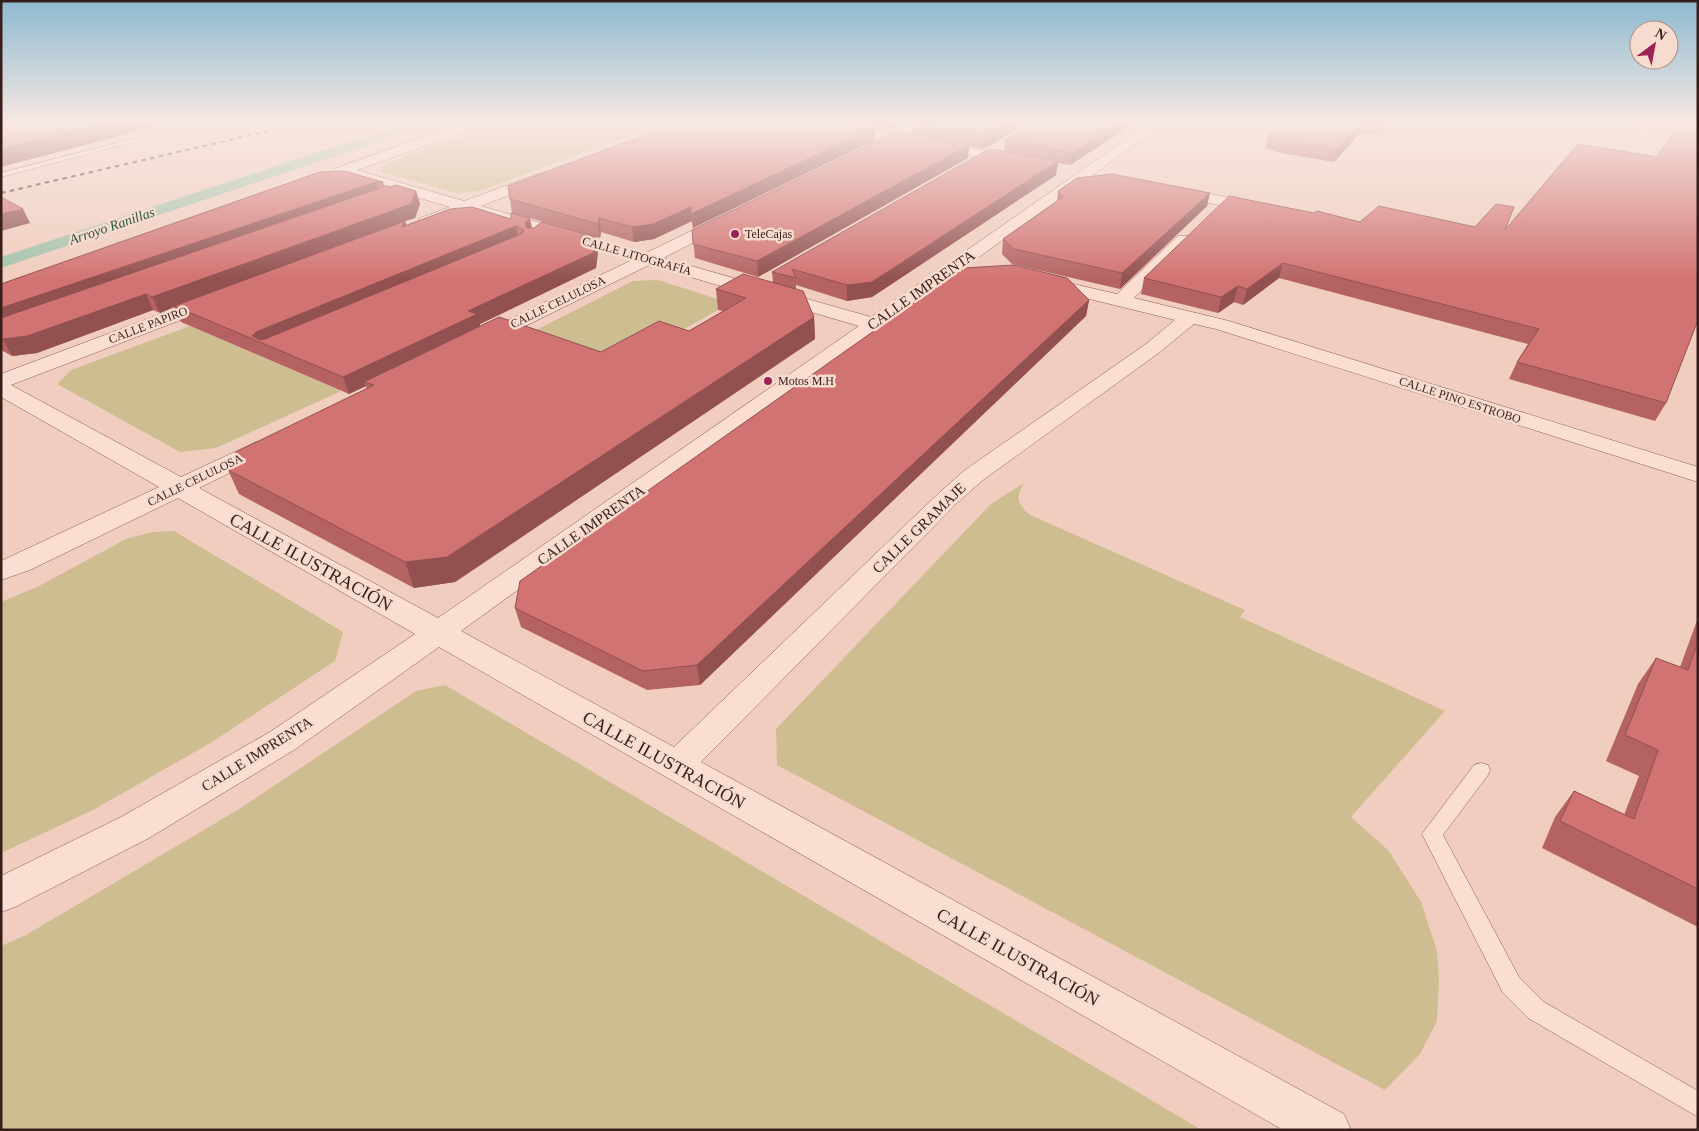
<svg xmlns="http://www.w3.org/2000/svg" width="1699" height="1131" viewBox="0 0 1699 1131" font-family="'Times New Roman',serif">
	<style>
		.green { fill: #cfbd92 }
		.lines { fill: none; stroke-linecap: round; stroke-linejoin: round }
		.canal { fill: #a2c2ab; fill-rule: evenodd }
		.service-casing { stroke: #895c56; stroke-width: 1 }
		.minor-casing { stroke: #895c56; stroke-width: 1 }
		.trunk-casing { stroke: #572d2b; stroke-width: 1 }
		.service { fill: #fbded2; fill-rule: evenodd }
		.minor { fill: #fbded2; fill-rule: evenodd }
		.trunk { fill: #ee886e; fill-rule: evenodd }
		.rail { stroke: #381e1b; stroke-width: 2; stroke-dasharray: 4.5 4.5; stroke-linecap: butt }
		.wall { fill: #b46362 }
		.shaded-wall { fill: #925050 }
		.building { fill: #d17372; stroke: #925050; fill-rule: evenodd }
		.poi-dot { fill: #9c2355; stroke: #f7dbce; stroke-width: 2 }
		.labels { text-anchor: middle; dominant-baseline: central; stroke-width: 5; stroke-linejoin: round; paint-order: stroke }
		.far-poi-label { font-size: 12px; fill: #381e1b; stroke: #f7dbce; text-anchor: start }
		.far-street-label { font-size: 12px; fill: #381e1b; stroke: #f7dbce }
		.far-water-label { font-size: 14px; font-style: italic; fill: #2a5943; stroke: #f7dbce }
		.street-label { font-size: 15px; fill: #381e1b; stroke: #f7dbce }
		.near-street-label { font-size: 18px; fill: #381e1b; stroke: #f7dbce }
	</style>
	<rect width="100%" height="100%" fill="#f0cdbe"/>
	<g class="green">
		<path d="M501 122H666L479 191 457 193 381 172 383 165Z"/>
		<path d="M658 280 730 303 605 374 512 342 633 281Z"/>
		<path d="M190 326 341 391 216 448 180 452 57 384 71 370Z"/>
		<path d="M1024 483C1015 499 1017 503 1030 515L1245 610 1240 617 1445 711 1351 817 1389 851 1421 902 1437 951 1439 980 1437 1021 1420 1054 1385 1090 777 765 776 729 991 504Z"/>
		<path d="M174 531 343 632 335 661 212 742 93 810 1 853V602L39 586 126 539 152 532Z"/>
		<path d="M445 685 1202 1130H1V946L26 935 236 811 416 691Z"/>
	</g>
	<g class="lines">
		<path class="canal" d="M410 122H429L428 125 1 268V257Z"/>
		<defs>
			<g id="service">
				<path d="M197 122H209L1 177V173Z"/>
				<path d="M1452 122 1487 125 1532 122 1487 129Z"/>
				<path d="M1481 763 1488 765 1490 770 1488 775 1443 835 1519 977 1544 1002 1698 1091V1117L1528 1018 1503 993 1422 834 1474 765Z"/>
			</g>
			<g id="minor">
				<path d="M466 122H485L484 125 357 170 464 201 538 174H548L550 177 548 180 481 206 646 253 720 217H732L734 220 732 223 663 258 871 317 1151 122H1166L461 631 674 747 939 493 965 470 1146 344 1175 320 1037 286 1034 282 1037 278 1043 277 1117 294 1178 236H1190L1192 240 1134 298 1229 321 1698 467V482L1216 329 1194 324 1160 352 983 480 957 503 701 762 1344 1114 1351 1130H1283L439 647 294 750 149 838 15 907 1 912V876L123 816 270 732 415 634 178 498 30 570 1 580V561L159 487 1 397V374L206 297 213 295 220 297 222 301 220 305 11 385 181 477 256 442 264 440 272 442 276 447 272 452 199 488 438 618 859 326 649 265 489 344 482 346 475 344 472 340 475 336 632 260 466 211 432 224H420L418 221 420 218 450 207 343 175H334L332 172 334 169Z"/>
				<path d="M915 122H931L875 152 870 153 863 149 865 146Z"/>
				<path d="M1587 122H1621L1698 133V141L1593 126Z"/>
				<path d="M930 140 1018 157 1025 161 1018 165 925 147 923 144 925 141Z"/>
				<path d="M1171 186 1261 204 1267 206 1269 209 1267 212 1261 214 1166 194 1163 191 1166 188Z"/>
			</g>
			<path id="trunk" d="M1626 122H1661L1698 127V135L1632 126Z"/>
		</defs>
		<use href="#service" class="service-casing"/>
		<use href="#minor" class="minor-casing"/>
		<use href="#trunk" class="trunk-casing"/>
		<use href="#service" class="service"/>
		<use href="#minor" class="minor"/>
		<use href="#trunk" class="trunk"/>
		<path class="rail" d="M1 193 307 122"/>
	</g>
	<g class="wall">
		<path d="M680 122H910L892 131 875 128V140L693 228 692 221 654 239 634 242 601 232 600 238 512 213 510 199Z"/>
		<path d="M1030 122 984 149 969 146 968 158 758 277 695 258 692 230 912 134 913 123Z"/>
		<path d="M1035 122H1136L1070 165 1058 163 1056 175 872 297 847 301 796 285V289L814 317 815 339 455 582 414 588 239 494 228 470 367 389 366 386 349 394 181 322 174 307 160 313 153 310 37 353 12 356 1 350V284L320 172 383 182 385 186 416 191 420 204 415 218 405 221 406 225 450 209 532 228 596 237 598 252 596 268 480 324V326L601 352 689 331 723 311 718 310 716 289 773 283 772 272 1004 152 1005 139Z"/>
		<path d="M1283 122H1392L1381 136 1360 133 1334 162 1275 152 1276 150 1265 149 1268 136Z"/>
		<path d="M1058 191 1207 206 1120 289 1012 264 1002 254 1003 239 1057 201Z"/>
		<path d="M1360 222 1475 227 1505 230 1666 403 1655 421 1509 379 1517 362 1528 344 1279 278 1243 305 1234 302 1218 313 1141 294 1144 278Z"/>
		<path d="M1089 300 1086 316 700 685 647 690 521 627 515 608Z"/>
		<path d="M1698 618V927L1542 848 1555 817 1574 791 1624 815 1639 776 1606 761 1638 684 1656 658 1680 667Z"/>
	</g>
	<g class="shaded-wall">
		<path d="M107 122H172L1 167V149Z"/>
		<path d="M892 122H910L892 131Z"/>
		<path d="M1010 122H1030L984 149 985 136Z"/>
		<path d="M1119 122H1136L1070 165 1072 153Z"/>
		<path d="M1362 122H1363L1360 133 1334 162 1337 149Z"/>
		<path d="M1386 122H1392L1381 136 1385 124Z"/>
		<path d="M875 127V140L693 228 692 221 654 239 634 242 632 227 691 207Z"/>
		<path d="M969 145 968 158 758 277 757 261Z"/>
		<path d="M1058 161 1056 175 872 297 847 301V285Z"/>
		<path d="M376 182 380 195 1 327V308Z"/>
		<path d="M416 191 420 204 415 218 405 221 409 235 174 306V307L160 313 152 297Z"/>
		<path d="M1210 193 1207 206 1120 289 1122 273Z"/>
		<path d="M23 209 30 223 1 231V214Z"/>
		<path d="M530 218 533 233 528 237 525 223Z"/>
		<path d="M599 218 601 232 600 238 598 224Z"/>
		<path d="M516 226 519 240 268 346 252 336 256 332Z"/>
		<path d="M596 237 598 252 596 268 480 324 481 330 364 382 366 386 349 394 343 377Z"/>
		<path d="M1283 263 1279 278 1243 305 1247 289Z"/>
		<path d="M1238 286 1234 302 1218 313 1221 297Z"/>
		<path d="M146 294 153 310 37 353 12 356 3 339Z"/>
		<path d="M1089 300 1086 316 700 685 697 665Z"/>
		<path d="M814 317 815 339 455 582 414 588 405 562Z"/>
	</g>
	<g class="building">
		<path d="M1 122H107L1 149Z"/>
		<path d="M680 122H848L875 127 691 214V207L653 224 632 227 599 218 598 224 510 199 508 186Z"/>
		<path d="M914 122H1010L985 136 913 123Z"/>
		<path d="M1035 122H1119L1072 153 1005 139Z"/>
		<path d="M1283 122H1362L1337 149 1279 140 1280 138 1268 136Z"/>
		<path d="M1374 122H1386L1385 124Z"/>
		<path d="M1677 127 1698 130V320L1666 403 1517 362 1539 329 1283 263 1247 289 1238 286 1221 297 1144 278 1229 196 1314 213 1317 211 1360 222 1379 206 1475 227 1496 204 1514 207 1505 230 1578 144 1657 157Z"/>
		<path d="M897 131 969 145 757 261 693 244 692 230Z"/>
		<path d="M989 149 1058 161 872 282 847 285 792 269 796 278 772 272Z"/>
		<path d="M344 171 383 182H376L1 308V284L320 172Z"/>
		<path d="M1112 174 1210 193 1122 273 1014 249 1003 239 1063 197 1058 191 1077 178Z"/>
		<path d="M396 185 416 191 411 204 152 297 146 294 27 336 3 339 1 338V318L386 186 391 187Z"/>
		<path d="M1 197 23 209 1 214Z"/>
		<path d="M472 207 511 219V213L530 218 525 223 527 228H534L542 222 596 237 593 253 468 311 477 314 343 377 174 306 405 221 402 227 450 209ZM516 226 524 230 521 234 265 339 260 340 252 336 256 332Z"/>
		<path d="M1014 265 1067 278 1089 300 697 665 643 671 515 608 520 581 963 268Z"/>
		<path d="M743 274 803 291 814 317 447 557 405 562 228 470 236 452 374 385 364 382 499 317 601 352 659 321 689 331 746 298 716 289Z"/>
		<path d="M1698 642V889L1560 821 1574 791 1634 819 1658 750 1625 735 1656 658 1688 670Z"/>
	</g>
	<linearGradient id="sky" x2="0" y2="1"><stop stop-color="#8cbad0"/><stop offset="0.44" stop-color="#f8e8e2"/><stop offset="1" stop-color="#f8e8e2" stop-opacity="0"/></linearGradient>
	<rect width="1699" height="280" fill="url(#sky)"/>
	<g class="poi-dot">
		<circle cx="735" cy="234" r="5"/>
		<circle cx="768" cy="381" r="5"/>
	</g>
	<g class="labels">
		<g class="far-poi-label">
			<text x="745" y="234">TeleCajas</text>
			<text x="778" y="381">Motos M.H</text>
		</g>
		<g class="far-street-label">
			<text transform="translate(637 256) rotate(16)">CALLE LITOGRAFÍA</text>
			<text transform="translate(558 302) rotate(-26)">CALLE CELULOSA</text>
			<text transform="translate(148 325) rotate(-21)">CALLE PAPIRO</text>
			<text transform="translate(1460 400) rotate(18)">CALLE PINO ESTROBO</text>
			<text transform="translate(195 480) rotate(-26)">CALLE CELULOSA</text>
		</g>
		<g class="far-water-label">
			<text transform="translate(112 226) rotate(-19)">Arroyo Ranillas</text>
		</g>
		<g class="street-label">
			<text transform="translate(921 290) rotate(-35)">CALLE IMPRENTA</text>
			<text transform="translate(591 525) rotate(-35)">CALLE IMPRENTA</text>
			<text transform="translate(919 528) rotate(-44)">CALLE GRAMAJE</text>
			<text transform="translate(257 754) rotate(-32)">CALLE IMPRENTA</text>
		</g>
		<g class="near-street-label">
			<text transform="translate(311 562) rotate(29)">CALLE ILUSTRACIÓN</text>
			<text transform="translate(664 760) rotate(29)">CALLE ILUSTRACIÓN</text>
			<text transform="translate(1018 957) rotate(29)">CALLE ILUSTRACIÓN</text>
		</g>
	</g>
	<rect width="1699" height="1131" fill="none" stroke="#381e1b" stroke-width="5"/>
	<g transform="translate(1654 45) rotate(32)"><circle r="24" fill="#f7dbce" stroke="#ab8f86"/>
	<path d="M0-4L9 19L0 12L-9 19Z" fill="#9c2355"/>
	<text y="-8" font-size="14" font-weight="bold" text-anchor="middle" fill="#381e1b">N</text>
	</g>
</svg>
